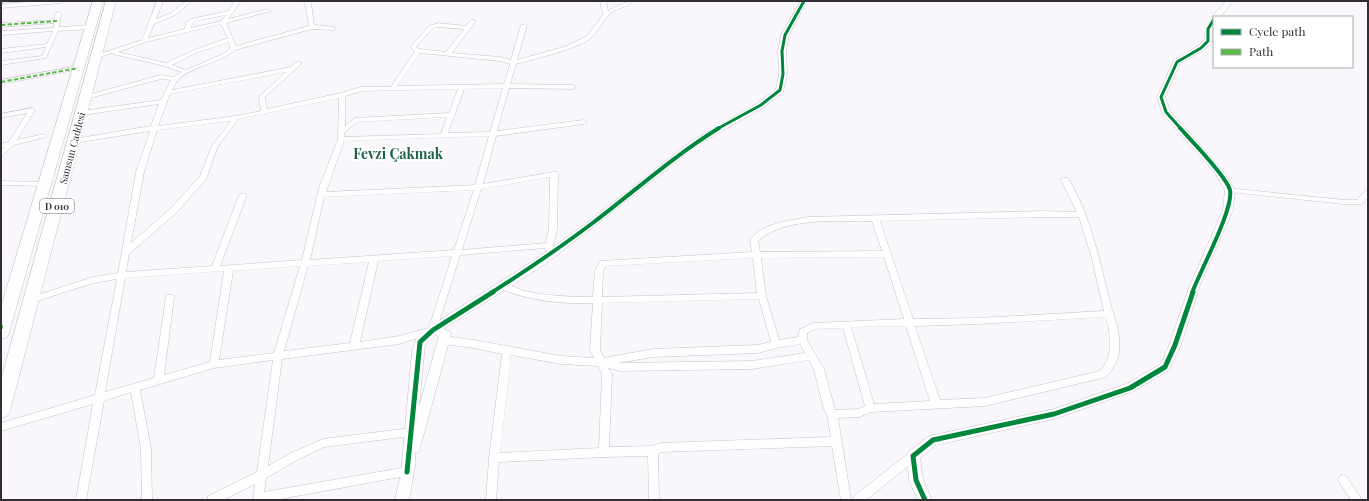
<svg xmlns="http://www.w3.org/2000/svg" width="1369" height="501" viewBox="0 0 1369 501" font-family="'Playfair Display',serif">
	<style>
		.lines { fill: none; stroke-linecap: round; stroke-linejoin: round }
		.minor-casing { stroke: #c5c2c7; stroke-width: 1 }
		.tertiary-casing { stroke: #c5c2c7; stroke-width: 1 }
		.trunk-casing { stroke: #c5c2c7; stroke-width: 1 }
		.minor { fill: #fefefe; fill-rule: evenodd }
		.tertiary { fill: #fefefe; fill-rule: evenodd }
		.trunk { fill: #fefefe; fill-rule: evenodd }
		.quiet-far1 { stroke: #58b947; stroke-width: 2; stroke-dasharray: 4.5 2; stroke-linecap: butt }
		.quiet { stroke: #58b947; stroke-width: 3.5; stroke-dasharray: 7 3.5; stroke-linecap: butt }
		.cycleway-far2-casing { stroke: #fff; stroke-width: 5 }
		.cycleway-far1-casing { stroke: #fff; stroke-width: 6 }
		.cycleway-casing { stroke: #fff; stroke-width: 8 }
		.cycleway-far2 { stroke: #00873e; stroke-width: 3 }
		.cycleway-far1 { stroke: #00873e; stroke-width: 4 }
		.cycleway { stroke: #00873e; stroke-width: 5 }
		.labels { text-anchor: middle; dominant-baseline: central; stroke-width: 4; stroke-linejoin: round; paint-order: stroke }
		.shield { fill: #fff; stroke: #706d72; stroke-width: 1 }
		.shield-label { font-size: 9px; font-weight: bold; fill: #332e35 }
		.street-label { font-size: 10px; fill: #332e35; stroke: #fff }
		.district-label { font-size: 14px; font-weight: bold; fill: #1d6249; stroke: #fff }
	</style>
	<rect width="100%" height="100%" fill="#f9f7fb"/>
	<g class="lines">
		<defs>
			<g id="minor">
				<path d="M42 1H64L61 3 1 8V4Z"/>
				<path d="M157 1H163L156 19 171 13 186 1H192L175 15 154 24 148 38 185 29 186 23 191 19 228 11 235 1H241L228 19 268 9 271 11 226 23 236 46 309 26 305 4 303 1H309L311 4 314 25 335 27V29L333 30 312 29 235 50C219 64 194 65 179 79 176 82 174 87 172 90L291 67 297 62H301V64L265 97 267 109 341 93 361 87H391L415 51 410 47 429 26 438 23 466 26 471 20H475V22L452 53 500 57 511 60 521 25 526 24 527 25 517 60 567 46 587 36 603 15 600 1H606L608 11C612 8 628 1 633 1 625 9 618 7 611 13 603 20 599 30 592 37 580 49 533 59 516 64L510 84 573 85 576 87 573 89 509 88 497 131 584 120 587 122 584 124 496 136 483 184 554 172H557L558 174 557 229 552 251H546L545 248 460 255 436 332 399 344 282 359 268 466 291 453 323 439 411 428 419 430 420 433 419 436 415 437 411 436 324 447 299 459 266 478 264 492 407 467 411 469 412 472 411 475 275 500H253L255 484 223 500H207L208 496 257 472 273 360 214 368 140 390 151 449 152 500H142L141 449 131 392 104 401 86 500H76L93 404 1 431V423L95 395 117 279 93 283 31 303 28 302 27 300 28 298 93 277 118 273 136 172 150 131 74 143 71 141 74 139 151 126 159 104 82 115 79 113 82 111 161 100 171 80 161 79 86 99 83 97 84 96 161 75 174 77 181 72 165 66 113 54 112 53 96 58 93 56 142 40ZM226 15 221 21 191 28 192 24 195 21ZM221 24 228 38 194 50 166 63 118 52 146 42ZM438 27 464 29 446 52 420 49 416 47 433 28ZM229 42 230 48 225 53 186 70 172 65 198 52ZM420 53 500 61 510 64 504 84 397 86ZM286 72 259 97 261 111 236 116 158 126 170 94ZM503 88 490 132 448 133 464 89ZM458 89 449 113 355 118 345 126V96L362 91ZM339 98 338 139 319 188 302 260 220 266 247 195 243 193 239 195 212 266 126 272 129 254 177 212 206 179 218 146 238 119ZM447 117 441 134 344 137V133L357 122ZM231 121 212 146 200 176 171 208 131 243 144 172 157 130ZM489 136 475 185 326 192 344 141ZM550 177 549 229 546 243 462 250 481 189ZM474 190 454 250 310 260 324 197ZM452 256 429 328 399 336 360 342 378 261ZM369 262 350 343 284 351 308 266ZM300 266 274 353 219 360 233 271ZM224 271 210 362 164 375 174 297 173 295H167L166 297 154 378 105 392 125 278Z"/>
				<path d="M58 12 61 14 59 27 90 25 93 27 90 29 58 31 46 58 1 65V61L42 56 46 47 1 53V49L47 44 53 31 1 35V31L54 28V23L1 27V23L55 20V14Z"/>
				<path d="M78 66 81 68 80 69 1 84V80Z"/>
				<path d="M32 108 35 110 17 140 44 134 47 136 46 137 14 145 3 155 1 156V150L4 147 1 148V144L9 142 27 113 1 118V114Z"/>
				<path d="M1062 178H1068C1091 216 1099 259 1110 302 1114 317 1121 333 1119 350 1119 360 1113 369 1106 377L985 406 871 412 859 417 838 418 851 500H841L832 446 661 452 658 454 659 500H649L648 456 604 457 499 462 496 500H486L489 458 502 354 474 348 444 344 441 342 440 340 441 338 444 336 474 340 561 356 594 358 590 350 593 303C561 304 529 301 499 288L498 286 499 284C506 282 518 289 525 291 548 296 571 297 593 297L595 271 600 261 752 252 750 240C763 223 788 221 808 217L1044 211 1077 212 1061 180ZM1044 217H1079L1091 255 1104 311 978 318 913 319 880 221ZM872 221 882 251 760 252 758 241C786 216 837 222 872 221ZM884 257 904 319 814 323 800 329 798 337 779 340 766 296 761 258ZM753 258 757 293 602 297 603 271 606 266ZM759 299 771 342 758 345 653 349 604 358 600 350 602 303ZM1106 317C1111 336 1114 355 1100 371L985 398 940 400 915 326 978 324ZM906 326 930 401 874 404 851 327ZM843 328 865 406 858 409 835 410 824 369 807 340V333L815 329ZM800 344 805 353 752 361 618 363 653 357 758 353 776 348ZM511 355 561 364 598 366 602 374 599 448 500 453ZM809 360 814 370 824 409 827 415 831 437 660 443 652 446 609 447 612 374 608 368 620 371 752 369Z"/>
				<path d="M1 181 43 182 47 184 43 186 1 185Z"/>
				<path d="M1227 188 1344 200H1357L1365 191H1368V197L1362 204H1344L1230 192H1227L1226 190Z"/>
				<path d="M913 451 917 453 918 456 917 459 866 500H853L854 496 909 453Z"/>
				<path d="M1343 475 1347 477 1362 500H1351L1338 480 1339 477Z"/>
			</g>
			<g id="tertiary">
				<path d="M801 1H807L789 35 786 51 787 74 783 92 764 107 696 146 597 224 544 265 443 329 449 331 451 334 420 448 419 452 415 453V466L409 500H395L401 473 412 352 416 339 429 327 536 259 591 220 690 142 758 103 776 89 779 74 778 51 781 35ZM435 335 439 336 419 407 425 344Z"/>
				<path d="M1226 1H1233L1220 17H1214C1214 25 1211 32 1212 41L1204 50 1180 63 1165 97 1170 111 1222 170 1235 190 1233 210 1200 285 1181 345 1169 370 1134 391 1054 419 936 445 920 458 923 480 932 500H918L909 480 907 456 908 452 929 436 1054 409 1126 384 1161 364 1169 345 1190 285 1223 210 1225 190 1215 173 1163 114 1157 97 1174 60 1198 46 1204 41C1205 22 1215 14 1226 1Z"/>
			</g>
			<g id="trunk">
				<path d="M93 1H103L9 333 7 337 1 339V307Z"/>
				<path d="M106 1H116L10 411 7 416 1 418V380Z"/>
			</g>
		</defs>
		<use href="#minor" class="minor-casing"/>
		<use href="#tertiary" class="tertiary-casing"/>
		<use href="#trunk" class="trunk-casing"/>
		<use href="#minor" class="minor"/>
		<use href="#tertiary" class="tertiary"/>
		<use href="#trunk" class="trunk"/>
		<g class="quiet-far1">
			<path d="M1 25 57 21"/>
			<path d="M1 82 78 68"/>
		</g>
		<path class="quiet" d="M1 327H3"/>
		<defs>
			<g id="cycleway-far2">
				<path d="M717 129 761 105 780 90 783 74 782 51 785 35 804 1"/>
				<path d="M1181 129 1166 112 1161 97 1177 62 1201 48 1208 41V29L1214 19"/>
			</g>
			<g id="cycleway-far1">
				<path d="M1180 128C1191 140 1227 177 1230 190 1234 209 1200 271 1192 293"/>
				<path d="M491 293C527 270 561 247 594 222 636 190 675 155 719 128"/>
			</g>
			<g id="cycleway">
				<path d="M407 472 420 342 433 330 493 292"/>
				<path d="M925 500 916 480 913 456 933 440 1054 414 1130 388 1165 367 1175 345 1193 292"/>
			</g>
		</defs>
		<use href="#cycleway-far2" class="cycleway-far2-casing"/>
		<use href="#cycleway-far1" class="cycleway-far1-casing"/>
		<use href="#cycleway" class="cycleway-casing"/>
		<use href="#cycleway-far2" class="cycleway-far2"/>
		<use href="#cycleway-far1" class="cycleway-far1"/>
		<use href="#cycleway" class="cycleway"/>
	</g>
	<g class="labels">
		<rect class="shield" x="40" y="199" width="34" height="14" rx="3"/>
		<g class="shield-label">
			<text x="57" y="206">D 010</text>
		</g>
		<g class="street-label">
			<text transform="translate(72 148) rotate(-75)">Samsun Caddesi</text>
		</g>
		<g class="district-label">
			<text x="398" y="153">Fevzi Çakmak</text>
		</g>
	</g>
	<rect width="1369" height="501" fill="none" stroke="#332e35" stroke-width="4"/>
	<rect x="1213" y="16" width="140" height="52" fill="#ffffff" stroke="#adabae"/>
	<rect x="1221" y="29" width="20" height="6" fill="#00873e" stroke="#adabae"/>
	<text x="1249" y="36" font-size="12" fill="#332e35">Cycle path</text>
	<rect x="1221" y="49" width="20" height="6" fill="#58b947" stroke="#adabae"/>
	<text x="1249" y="56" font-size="12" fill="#332e35">Path</text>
</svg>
